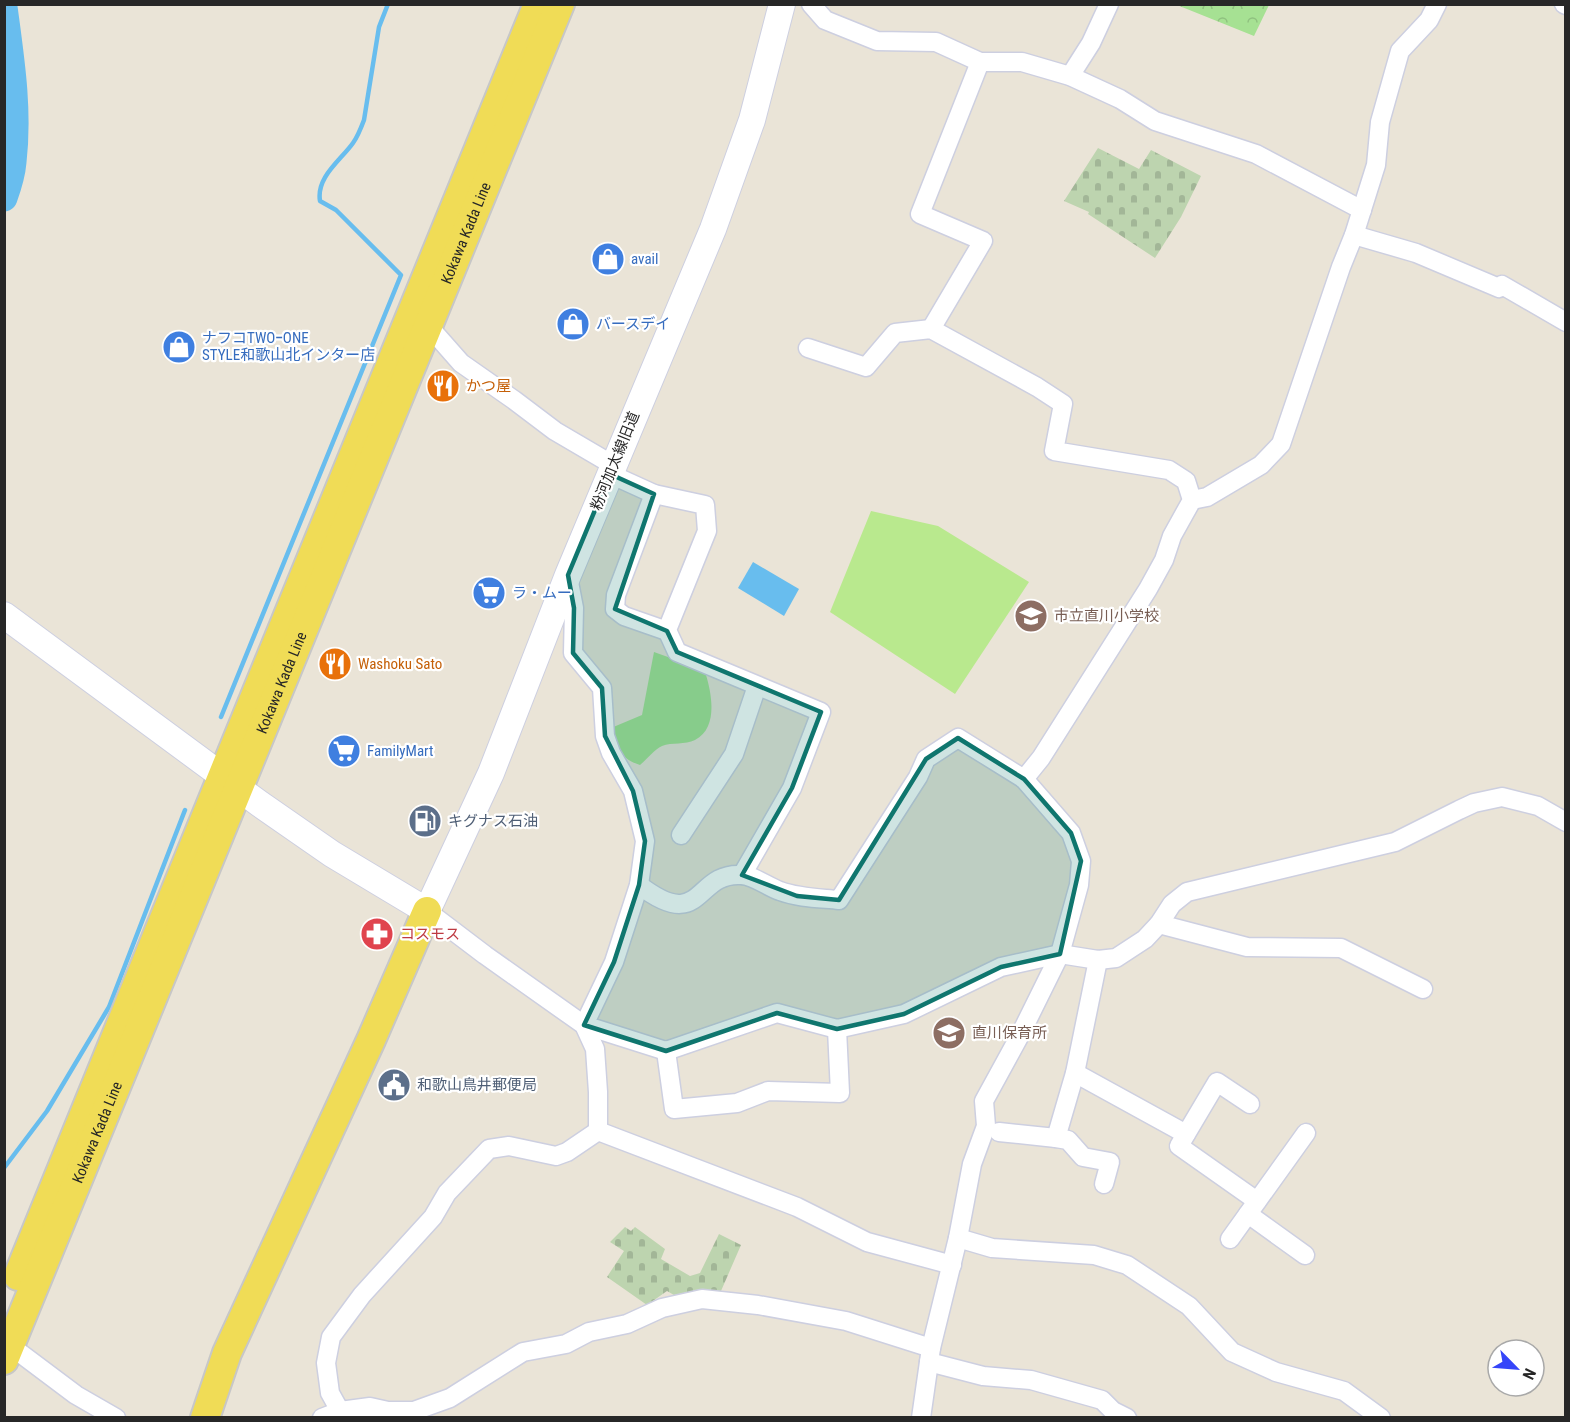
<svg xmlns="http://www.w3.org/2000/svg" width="1570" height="1422" viewBox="0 0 1570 1422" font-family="'Roboto Condensed','Noto Sans JP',sans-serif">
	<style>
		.grass { fill: #a6e193 }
		.forest { fill: url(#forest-crowns) }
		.cemetery { fill: url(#cemetery-stones) }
		.pitch { fill: #b9e98e }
		.water { fill: #68bdee }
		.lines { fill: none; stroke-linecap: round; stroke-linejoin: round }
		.stream { stroke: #68bdee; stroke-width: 4.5 }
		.river { stroke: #68bdee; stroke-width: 27 }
		.street-casing { stroke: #cdcfe0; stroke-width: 21 }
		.secondary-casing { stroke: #cdcfe0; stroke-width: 28 }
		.primary-casing { stroke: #c7c7c7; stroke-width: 32 }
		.street { stroke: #fff; stroke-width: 18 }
		.secondary { stroke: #fff; stroke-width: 26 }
		.primary { stroke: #f0dc56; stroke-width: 28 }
		.marked { fill: #0f766e; fill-opacity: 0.2; stroke: #0f766e; stroke-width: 4.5; stroke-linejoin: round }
		.labels { text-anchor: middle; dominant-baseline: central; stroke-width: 4.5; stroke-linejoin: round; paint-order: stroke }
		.street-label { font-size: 15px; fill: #272727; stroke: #fff }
		.shop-label { font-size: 15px; fill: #366cbe; stroke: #fff; text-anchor: start }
		.food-label { font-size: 15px; fill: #c56008; stroke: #fff; text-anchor: start }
		.education-label { font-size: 15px; fill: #785e54; stroke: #fff; text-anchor: start }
		.service-label { font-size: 15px; fill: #4e5e75; stroke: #fff; text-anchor: start }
		.health-label { font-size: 15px; fill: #be3a42; stroke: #fff; text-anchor: start }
	</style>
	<defs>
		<pattern id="forest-crowns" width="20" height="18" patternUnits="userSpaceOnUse" patternTransform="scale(1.5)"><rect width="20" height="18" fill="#a6e193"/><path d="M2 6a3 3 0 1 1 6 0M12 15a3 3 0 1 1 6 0" fill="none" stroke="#8fc17f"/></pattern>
		<pattern id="cemetery-stones" width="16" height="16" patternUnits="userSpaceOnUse" patternTransform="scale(1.5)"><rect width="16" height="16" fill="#bdd4af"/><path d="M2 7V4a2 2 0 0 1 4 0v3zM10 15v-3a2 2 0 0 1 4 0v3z" fill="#a2b697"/></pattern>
	</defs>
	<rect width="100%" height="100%" fill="#eae4d7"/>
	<path class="grass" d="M654 652 690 665 706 675C712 695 718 728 695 740 685 745 672 742 662 746 654 750 647 759 640 765 619 758 617 748 611 728L642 715Z"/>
	<path class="forest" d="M1177 5H1269L1254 36Z"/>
	<g class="cemetery">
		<path d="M1098 148 1139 169 1151 150 1201 176 1181 217 1155 258 1088 214 1089 212 1064 201Z"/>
		<path d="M625 1227 631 1231 635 1227 665 1249 661 1259 690 1276 700 1273 719 1234 741 1245 721 1291 698 1290 674 1295 667 1291 647 1305 607 1277 624 1251 610 1242Z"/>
	</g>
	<path class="pitch" d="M871 511 938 526 1029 582 955 694 830 612Z"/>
	<path class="water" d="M753 562 799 589 784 616 738 588Z"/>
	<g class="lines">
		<g class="stream">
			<path d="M221 717 401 275 336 210 320 201C316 177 341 160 353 143 358 136 361 128 364 120L379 27 388 4"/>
			<path d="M4 1168 47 1111 109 1007 185 810"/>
		</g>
		<path class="river" d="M4 7C11 59 19 110 13 162 12 174 8 187 4 198"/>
		<defs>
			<g id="street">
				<path d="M811 4 825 20 877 41 936 42 980 62H1022L1070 76 1120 99 1155 121 1256 154 1362 210"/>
				<path d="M1564 4 1566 5"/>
				<path d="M1070 76 1091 43 1109 4"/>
				<path d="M1354 235 1416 253 1499 288 1502 285 1566 322"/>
				<path d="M424 321 461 363 514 400 555 431 613 465"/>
				<path d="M931 329 983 241 920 214 980 62"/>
				<path d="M808 348 866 367 895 333 931 329 1037 387 1063 404 1054 451 1169 470 1186 481 1192 500 1172 536 1164 560 1148 589 1041 758 1024 779"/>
				<path d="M610 474 654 494 705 505 707 531 667 630 677 652 821 712 792 788 742 875"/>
				<path d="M654 494 616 595 615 609 624 616 667 631"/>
				<path d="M1192 500 1207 497 1261 465 1281 444 1341 267 1354 235 1376 165 1380 122 1400 51 1429 20 1437 4"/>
				<path d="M568 577 574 608 573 653 602 688 605 736 611 753 633 791 645 841 639 885 614 962 584 1025 666 1051 777 1013 837 1029 904 1014 1001 967 1060 954 1098 960 1116 958 1145 939 1159 924 1172 904 1187 892 1395 842 1459 810 1474 803 1502 797 1538 806 1566 822"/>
				<path d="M681 835 734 754 757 686"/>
				<path d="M639 885C703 934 694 872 741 875 753 875 768 887 780 891 799 898 819 898 839 900L918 777 926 759 958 738 1024 779 1071 833 1081 861 1079 885 1060 954 1019 1037 984 1101 986 1126 972 1164 958 1238 931 1348 921 1418"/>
				<path d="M427 911 485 955 584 1025 595 1049 598 1092V1131"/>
				<path d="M1159 924 1247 947 1341 948 1423 989"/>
				<path d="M666 1051 674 1109 737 1103 768 1091 840 1093 837 1029"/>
				<path d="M1075 1073 1186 1134"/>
				<path d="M1250 1104 1217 1082 1179 1146 1257 1201"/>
				<path d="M598 1131 797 1207 867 1242 952 1265"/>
				<path d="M999 1132 1056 1138 1075 1073 1098 960"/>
				<path d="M1056 1138 1068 1140 1083 1157 1110 1162 1104 1184"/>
				<path d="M1248 1214 1305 1255"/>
				<path d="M958 1238 992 1248 1094 1255 1127 1265 1189 1306 1232 1352 1276 1372 1344 1391 1381 1418"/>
				<path d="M1230 1239 1306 1133"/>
				<path d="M4 1341 76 1395 116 1418"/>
				<path d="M929 1362 983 1376 1031 1380 1102 1400 1113 1411 1127 1418"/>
				<path d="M340 1411 330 1393 326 1363 331 1337 362 1295 433 1217 447 1193 489 1149 509 1146 556 1156 567 1152 598 1131"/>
				<path d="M322 1418 340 1411 370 1407 388 1411H414L450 1398 523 1352 566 1344 589 1332 627 1324 662 1308 702 1299 758 1305 846 1321 931 1348"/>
			</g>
			<path id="secondary" d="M4 615 260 804 332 854 427 911 491 773 568 575 713 229 752 120 782 4"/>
			<g id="primary">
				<path d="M18 1276 538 4"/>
				<path id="s1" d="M4 1360 560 4"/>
				<path d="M205 1418 227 1353 371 1040 427 911"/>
			</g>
		</defs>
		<use href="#street" class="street-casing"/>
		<use href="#secondary" class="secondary-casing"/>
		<use href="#primary" class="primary-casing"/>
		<use href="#street" class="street"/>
		<use href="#secondary" class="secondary"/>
		<use href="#primary" class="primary"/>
	</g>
	<path class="marked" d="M610 474 654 494 615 609 667 631 677 652 821 712 792 788 742 875 797 896 839 900 926 759 958 738 1024 779 1071 833 1081 861 1060 954 1001 967 904 1014 837 1029 777 1013 666 1051 584 1025 614 962 639 885 645 841 633 791 605 736 602 688 573 653 574 608 568 575Z"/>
	<defs>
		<symbol id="shop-disc" viewBox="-11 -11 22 22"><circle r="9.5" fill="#3f7fe0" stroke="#fff"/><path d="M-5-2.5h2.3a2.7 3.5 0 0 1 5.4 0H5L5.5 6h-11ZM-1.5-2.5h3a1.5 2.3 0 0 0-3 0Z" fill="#fff"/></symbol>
		<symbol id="restaurant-disc" viewBox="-11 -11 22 22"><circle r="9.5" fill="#e8710a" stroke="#fff"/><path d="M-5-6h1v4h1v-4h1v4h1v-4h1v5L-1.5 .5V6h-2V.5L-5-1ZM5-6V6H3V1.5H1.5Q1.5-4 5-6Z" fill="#fff"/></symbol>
		<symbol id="supermarket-disc" viewBox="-11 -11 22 22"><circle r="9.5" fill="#3f7fe0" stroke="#fff"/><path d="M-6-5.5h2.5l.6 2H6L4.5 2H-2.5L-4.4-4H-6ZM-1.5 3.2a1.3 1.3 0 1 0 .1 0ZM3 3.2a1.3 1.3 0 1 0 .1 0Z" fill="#fff"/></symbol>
		<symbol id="school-disc" viewBox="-11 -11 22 22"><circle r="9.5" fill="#8d6e63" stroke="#fff"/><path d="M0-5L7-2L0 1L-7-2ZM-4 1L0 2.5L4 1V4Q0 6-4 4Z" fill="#fff"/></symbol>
		<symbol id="fuel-disc" viewBox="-11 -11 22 22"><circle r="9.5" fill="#5c6f8a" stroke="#fff"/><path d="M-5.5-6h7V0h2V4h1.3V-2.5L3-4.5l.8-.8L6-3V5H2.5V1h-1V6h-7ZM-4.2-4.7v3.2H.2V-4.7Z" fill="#fff"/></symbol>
		<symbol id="pharmacy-disc" viewBox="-11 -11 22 22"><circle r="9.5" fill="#e0444e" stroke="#fff"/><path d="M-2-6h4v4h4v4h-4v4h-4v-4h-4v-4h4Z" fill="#fff"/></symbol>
		<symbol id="civic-disc" viewBox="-11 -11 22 22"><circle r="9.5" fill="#5c6f8a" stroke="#fff"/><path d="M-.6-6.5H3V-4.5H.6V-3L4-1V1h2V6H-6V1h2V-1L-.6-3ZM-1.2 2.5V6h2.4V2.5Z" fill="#fff"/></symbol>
	</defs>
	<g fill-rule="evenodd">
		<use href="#shop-disc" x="589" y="240" width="38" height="38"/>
		<use href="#shop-disc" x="554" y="305" width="38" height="38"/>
		<use href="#shop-disc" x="160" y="328" width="38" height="38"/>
		<use href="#restaurant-disc" x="424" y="367" width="38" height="38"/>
		<use href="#supermarket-disc" x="470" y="574" width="38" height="38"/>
		<use href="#school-disc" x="1012" y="597" width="38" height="38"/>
		<use href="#restaurant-disc" x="316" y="645" width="38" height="38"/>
		<use href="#supermarket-disc" x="325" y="732" width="38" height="38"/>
		<use href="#fuel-disc" x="406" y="802" width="38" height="38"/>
		<use href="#pharmacy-disc" x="358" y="915" width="38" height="38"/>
		<use href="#school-disc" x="930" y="1014" width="38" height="38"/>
		<use href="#civic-disc" x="375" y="1066" width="38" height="38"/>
	</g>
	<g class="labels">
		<g class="street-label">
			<text stroke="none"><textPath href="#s1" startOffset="1218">Kokawa Kada Line</textPath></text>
			<text transform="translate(615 461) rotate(-68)">粉河加太線旧道</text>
			<text stroke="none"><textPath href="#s1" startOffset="732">Kokawa Kada Line</textPath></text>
			<text stroke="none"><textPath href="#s1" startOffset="246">Kokawa Kada Line</textPath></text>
		</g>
		<g class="shop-label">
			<text x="631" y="259">avail</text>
			<text x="596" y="324">バースデイ</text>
			<text x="202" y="338">ナフコTWOｰONE<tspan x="202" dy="17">STYLE和歌山北インター店</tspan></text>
			<text x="512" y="593">ラ・ムー</text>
			<text x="367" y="751">FamilyMart</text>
		</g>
		<g class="food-label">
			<text x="466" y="386">かつ屋</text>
			<text x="358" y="664">Washoku Sato</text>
		</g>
		<g class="education-label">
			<text x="1054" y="616">市立直川小学校</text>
			<text x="972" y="1033">直川保育所</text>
		</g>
		<g class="service-label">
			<text x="448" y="821">キグナス石油</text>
			<text x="417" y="1085">和歌山鳥井郵便局</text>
		</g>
		<g class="health-label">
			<text x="400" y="934">コスモス</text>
		</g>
	</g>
	<rect width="1570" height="1422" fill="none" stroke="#272727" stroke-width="12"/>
	<g transform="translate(1516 1368) rotate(115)"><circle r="28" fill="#ffffff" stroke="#a9a9a9" stroke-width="1.5"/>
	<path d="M0-4.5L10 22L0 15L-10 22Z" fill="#3545f9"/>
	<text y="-9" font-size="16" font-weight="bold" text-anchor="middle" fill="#272727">N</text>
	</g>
</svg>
